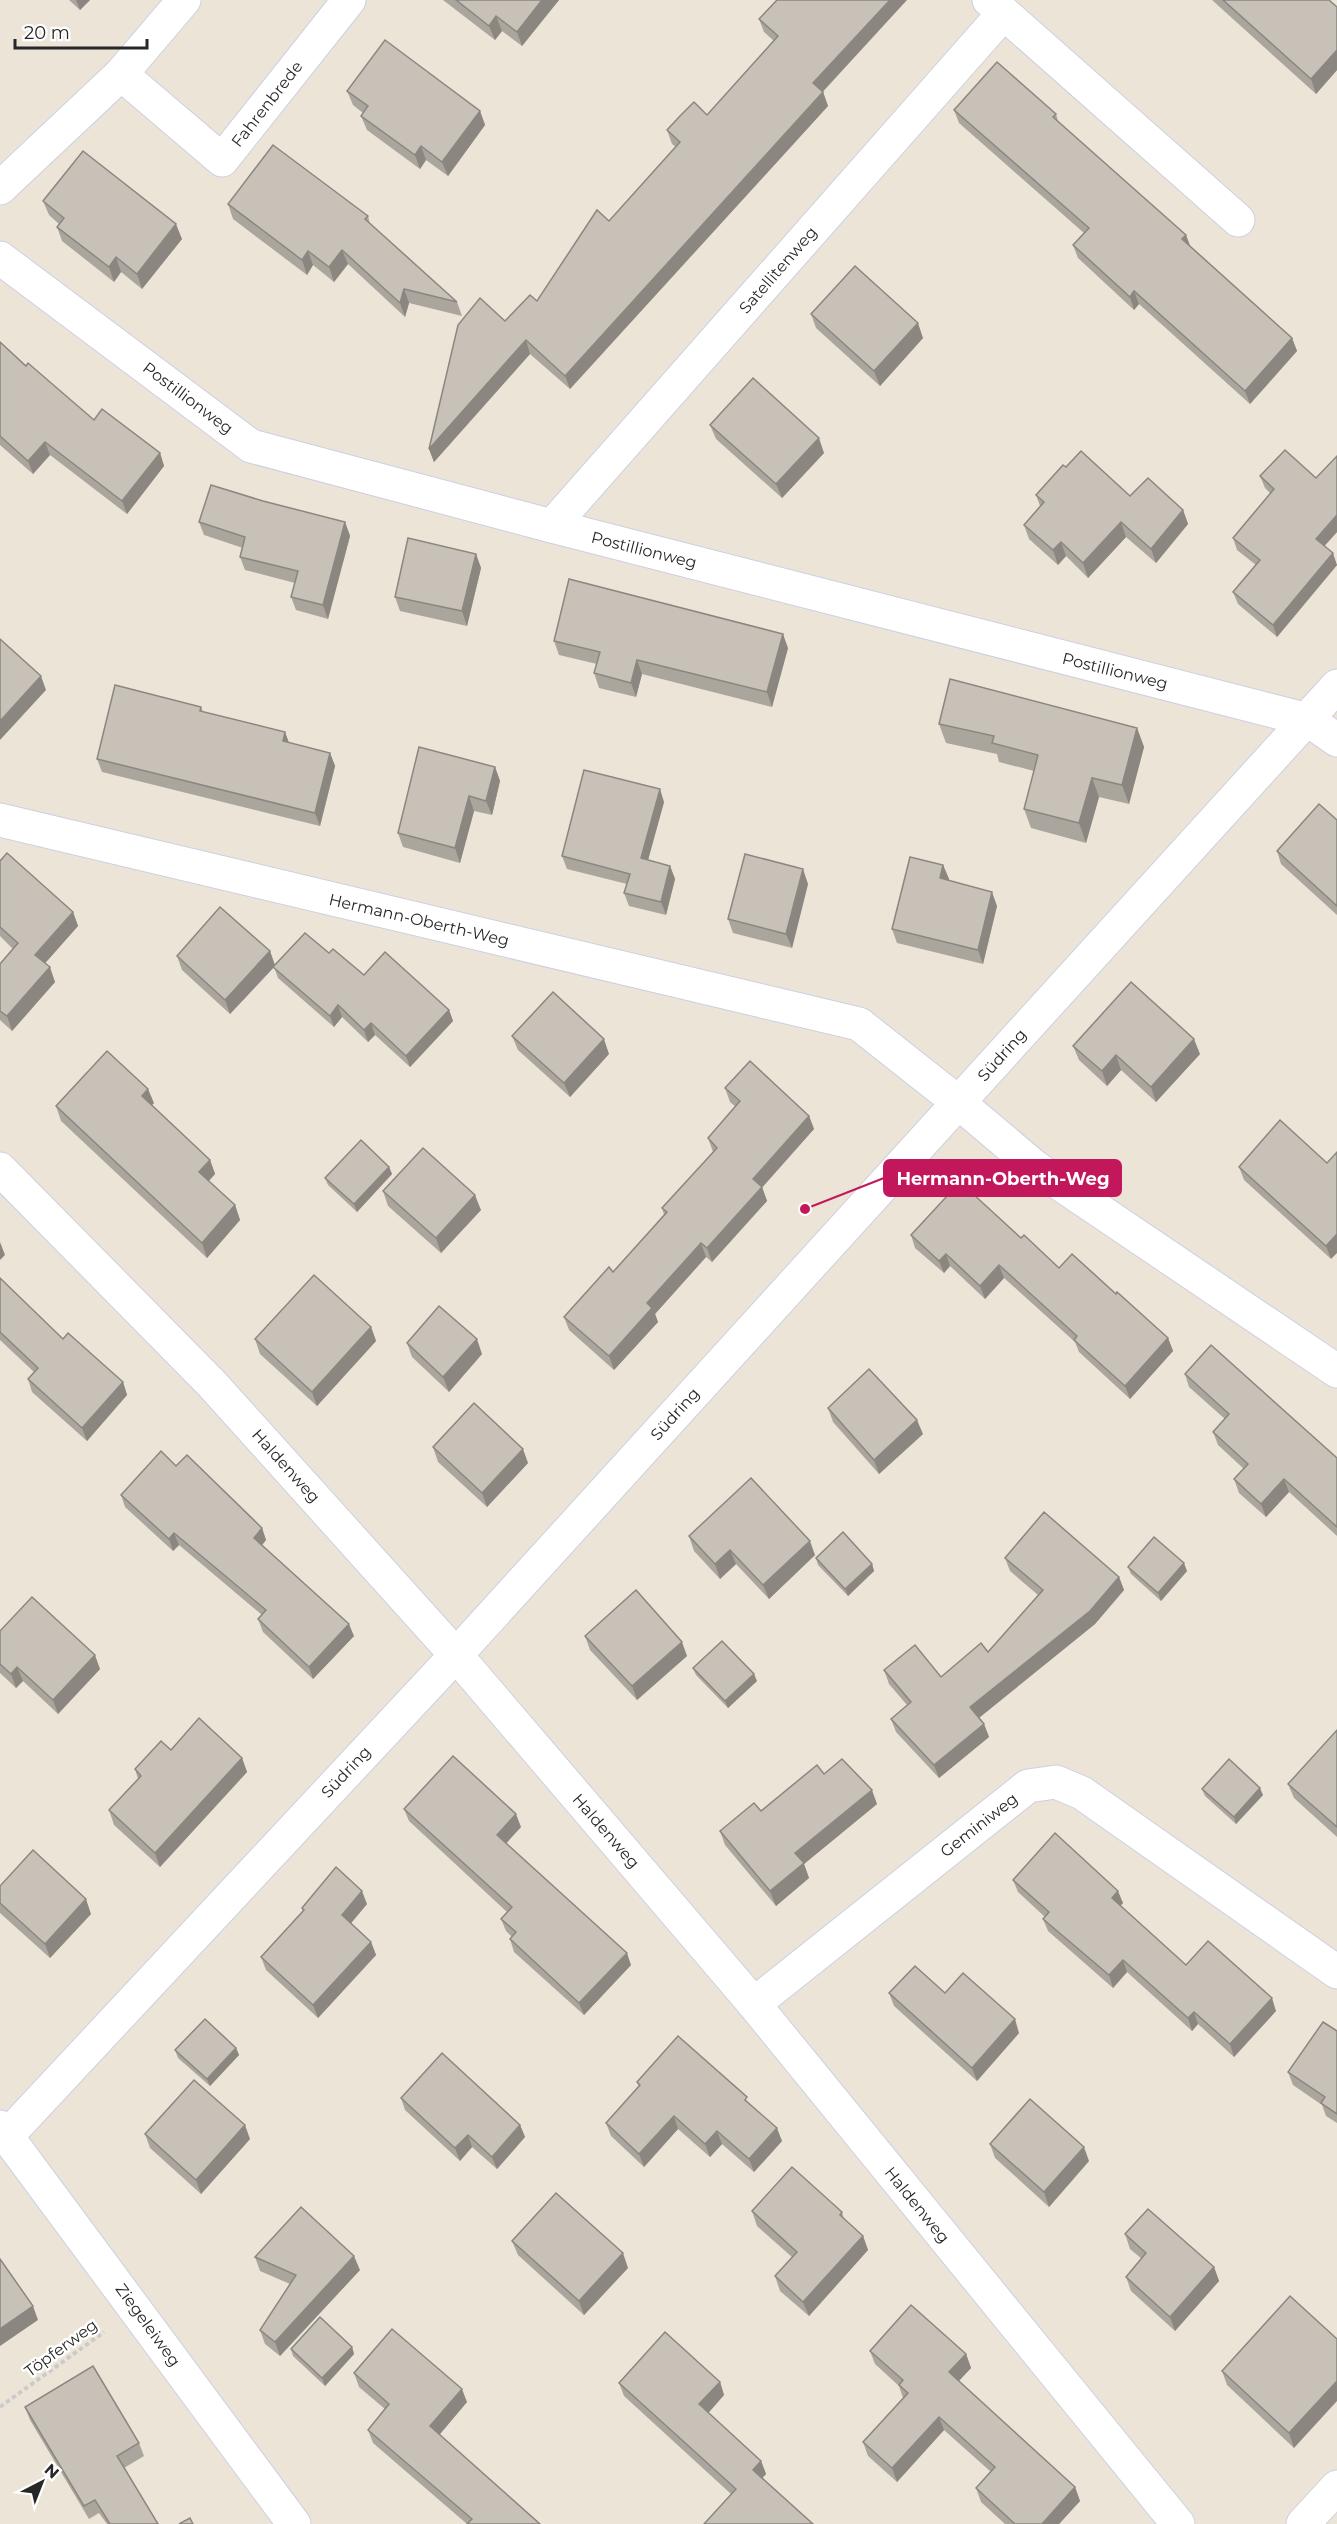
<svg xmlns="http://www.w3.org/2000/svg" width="1337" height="2524" viewBox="0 0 1337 2524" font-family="Montserrat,sans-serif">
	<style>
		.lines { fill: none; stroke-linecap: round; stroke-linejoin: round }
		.street-casing { stroke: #cccfe2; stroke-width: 35 }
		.path { stroke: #cbcbcb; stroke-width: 4; stroke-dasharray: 4.5 3; stroke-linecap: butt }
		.street { stroke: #fff; stroke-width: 33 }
		.wall { fill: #aba69d }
		.shaded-wall { fill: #8b8780 }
		.building { fill: #c7c1b7; stroke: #8b8780; stroke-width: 1.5 }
		.labels { text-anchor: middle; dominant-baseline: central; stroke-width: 5; stroke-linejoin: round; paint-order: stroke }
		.street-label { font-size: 16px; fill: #272727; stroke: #fff }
		.leader { fill: none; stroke: #c2185b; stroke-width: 2 }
		.callout-dot { fill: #c2185b; stroke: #fff; stroke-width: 2 }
		.callout { fill: #c2185b; stroke: #c2185b; stroke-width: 2 }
		.callout-label { font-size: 18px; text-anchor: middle; font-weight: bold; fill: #fff }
	</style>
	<rect width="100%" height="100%" fill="#ece5d7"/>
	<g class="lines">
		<defs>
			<g id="street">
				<path d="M989 0 1238 220"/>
				<path d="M121 74 222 160 349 0"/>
				<path d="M0 188 121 74 184 0"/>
				<path d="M0 258 251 446 552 526 1308 720 1337 740"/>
				<path d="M552 526 1003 14"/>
				<path d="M0 820 859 1024 959 1103 1035 1167 1337 1371"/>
				<path d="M0 1169 212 1384 456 1655 754 2004 1178 2524"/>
				<path d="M754 2004 1028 1786 1056 1782 1082 1793 1337 1972"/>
				<path d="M0 2127 294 2524"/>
				<path d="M7 2136 456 1655 1337 686"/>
				<path d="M1303 2524 1337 2487"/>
			</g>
		</defs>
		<use href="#street" class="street-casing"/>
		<path class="path" d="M0 2407 104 2332"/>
		<use href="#street" class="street"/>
	</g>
	<g class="wall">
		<path d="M69 0H90L80 10Z"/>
		<path d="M443 0H559L522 46 502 31 495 40Z"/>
		<path d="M777 0 823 92 828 106 570 389 530 354 434 462 429 449 505 321 537 301 676 147 672 144 667 130 707 115 774 41 764 32 759 19Z"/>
		<path d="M1212 0H1329L1337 7V70L1316 94Z"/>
		<path d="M347 91 480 111 485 125 448 176 426 160 420 169 367 130 361 116 363 113 353 105Z"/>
		<path d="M954 110 1056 114 1058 121 1186 235 1189 245 1292 338 1297 351 1250 404 1139 304 1134 310 1078 258 1073 245 1084 233 959 123Z"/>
		<path d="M43 201 182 239 142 289 121 272 114 282 62 241 57 227 59 224 49 215Z"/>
		<path d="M228 204 368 216 370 224 457 302 462 316 409 303 405 317 348 264 334 282 313 265 307 275 233 219Z"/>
		<path d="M811 314 923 338 880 386 816 328Z"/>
		<path d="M0 342 26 366 94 420 160 453 164 466 127 514 50 455 33 474 0 445Z"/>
		<path d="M710 425 824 453 782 498 716 439Z"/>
		<path d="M1260 476 1337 532 1324 546 1337 565 1277 637 1238 604 1233 592 1256 565 1237 550 1233 538 1270 493 1265 488Z"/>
		<path d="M1036 495 1130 496 1183 510 1188 524 1156 563 1126 537 1088 578 1066 556 1058 565 1029 539 1024 525 1040 506Z"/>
		<path d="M263 501 345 522 350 536 328 619 296 610 291 597 295 583 245 570 240 557 243 548 204 535 199 522Z"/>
		<path d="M476 554 481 568 467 626 400 611 395 597Z"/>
		<path d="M554 641 788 648 772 707 642 674 636 697 599 688 594 673 597 664 559 655Z"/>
		<path d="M201 707 203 712 285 732 289 743 330 753 335 766 320 826 102 772 97 759Z"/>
		<path d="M939 724 1137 728 1144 747 1129 804 1099 797 1086 843 1031 828 1024 809 1034 771 999 762 997 754 946 743Z"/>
		<path d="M495 767 500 781 492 815 474 811 460 863 403 847 398 833Z"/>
		<path d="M664 802 648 860 670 866 675 879 666 915 629 906 624 893 627 884 567 869 562 856Z"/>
		<path d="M1337 820V915L1281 864 1277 851Z"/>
		<path d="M0 861 73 912 78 926 45 963 55 982 12 1031 0 1020V964L13 949 0 936Z"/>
		<path d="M943 865 949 879 948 881 997 906 983 964 897 943 892 929Z"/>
		<path d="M808 884 792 948 733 933 728 919Z"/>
		<path d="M270 951 275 965 329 953 364 975 449 1010 453 1021 410 1067 375 1035 368 1042 342 1017 334 1027 278 978 274 967 230 1014 182 970 177 956Z"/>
		<path d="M512 1036 609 1054 570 1097 518 1050Z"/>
		<path d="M1073 1046 1200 1054 1156 1102 1121 1070 1107 1086 1079 1060Z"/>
		<path d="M725 1088 809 1116 814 1129 762 1187 767 1201 712 1262 706 1257 655 1314 658 1322 614 1370 569 1330 564 1317 613 1272 664 1215 662 1208 713 1152 708 1138 736 1107 730 1102Z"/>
		<path d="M154 1103 152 1105 210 1160 215 1174 209 1181 235 1205 240 1220 207 1258 61 1121 56 1106Z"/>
		<path d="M1327 1163 1331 1259 1244 1180 1239 1167Z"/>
		<path d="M389 1167 392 1174 357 1212 328 1185 325 1178Z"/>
		<path d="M383 1191 481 1210 441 1253 388 1206Z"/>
		<path d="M911 1235 1021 1238 1059 1268 1116 1294 1168 1338 1173 1351 1130 1399 1079 1352 1075 1342 1004 1278 985 1299 950 1266 944 1273 915 1248Z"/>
		<path d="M0 1278 63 1339 123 1382 127 1395 87 1441 32 1392 28 1379 34 1372 0 1340Z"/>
		<path d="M371 1327 376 1341 317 1406 260 1354 255 1339Z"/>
		<path d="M407 1343 482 1354 449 1392 412 1357Z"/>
		<path d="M1185 1374 1337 1458V1536L1289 1492 1266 1517 1239 1493 1234 1479 1244 1469 1218 1445 1213 1432 1225 1419 1189 1387Z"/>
		<path d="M828 1408 923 1434 879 1474 833 1422Z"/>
		<path d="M433 1447 528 1463 487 1507 438 1462Z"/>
		<path d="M176 1466 262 1528 266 1540 262 1545 354 1636 313 1679 263 1632 258 1619 262 1615 179 1545 173 1551 125 1507 121 1495Z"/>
		<path d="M689 1536 815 1555 769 1599 736 1564 720 1579 694 1551Z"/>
		<path d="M816 1558 872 1564 874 1571 848 1596 818 1565Z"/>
		<path d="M1005 1558 1119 1577 1124 1590 1095 1624 979 1718 984 1724 989 1737 939 1778 896 1732 891 1719 907 1705 889 1684 884 1670 941 1677 988 1652 1038 1595 1010 1571Z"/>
		<path d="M1128 1567 1187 1571 1161 1601 1131 1574Z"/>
		<path d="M0 1631 100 1669 58 1714 23 1681 16 1688 0 1673Z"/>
		<path d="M585 1636 687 1656 637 1700 590 1650Z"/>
		<path d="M693 1668 757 1681 728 1708 696 1675Z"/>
		<path d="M1337 1730V1837L1294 1798 1288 1784Z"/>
		<path d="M171 1750 242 1758 247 1772 160 1867 114 1825 109 1810 138 1779 135 1769Z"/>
		<path d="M824 1774 877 1804 804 1864 809 1878 776 1906 725 1845 720 1831 761 1811Z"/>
		<path d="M1202 1789 1263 1795 1236 1824 1205 1796Z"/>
		<path d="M404 1809 521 1827 506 1843 631 1965 584 2015 514 1952 510 1939 512 1937 506 1931 501 1919 507 1912 409 1821Z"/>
		<path d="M1013 1880 1123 1903 1120 1906 1186 1965 1276 2011 1234 2057 1198 2024 1192 2031 1127 1972 1113 1988 1048 1931 1043 1919 1045 1917 1018 1892Z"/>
		<path d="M0 1886 91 1914 50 1958 0 1913Z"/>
		<path d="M367 1904 351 1923 371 1942 376 1955 318 2018 266 1970 261 1957 303 1912 302 1908Z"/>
		<path d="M889 1993H945L1019 2033 977 2081 894 2006Z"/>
		<path d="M1337 2031V2123L1326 2116 1322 2105 1293 2085 1288 2072Z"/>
		<path d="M236 2048 239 2055 210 2086 178 2058 175 2050Z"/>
		<path d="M637 2082 749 2103 782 2141 754 2172 722 2144 710 2157 678 2129 644 2167 611 2136 606 2123 639 2087Z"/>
		<path d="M401 2098 520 2125 525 2137 497 2169 472 2147 460 2161 405 2110Z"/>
		<path d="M145 2134 250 2139 201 2194 150 2148Z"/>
		<path d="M990 2144 1089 2161 1049 2207 995 2158Z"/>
		<path d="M752 2211 842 2212 844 2219 863 2236 868 2250 809 2316 780 2291 775 2276 792 2257 757 2226Z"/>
		<path d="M1125 2234 1214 2267 1219 2281 1175 2331 1131 2291 1126 2277 1142 2259 1130 2249Z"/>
		<path d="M512 2241 628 2268 584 2315 518 2255Z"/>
		<path d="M255 2257 360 2270 280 2356 265 2344 260 2330 290 2284 260 2271Z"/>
		<path d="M1337 2339 1294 2448 1227 2385 1222 2371Z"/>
		<path d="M352 2347 354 2354 325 2386 293 2356 291 2349Z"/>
		<path d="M870 2351 966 2354 971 2368 959 2381 1075 2487 1080 2501 1059 2524H1005L981 2502 976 2488 991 2472 944 2430 897 2482 868 2456 863 2442 903 2398 899 2386 875 2364Z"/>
		<path d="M354 2373 467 2402 439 2435 540 2524H467L373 2443 368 2430 385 2409 359 2387Z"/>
		<path d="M720 2382 724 2395 708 2413 761 2461 766 2474 762 2478 731 2494 624 2396 619 2383Z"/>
		<path d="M25 2407 139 2443 144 2456 124 2468 158 2524H107L99 2513 89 2519 30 2420Z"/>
	</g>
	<g class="shaded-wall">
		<path d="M76 0H90L80 10Z"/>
		<path d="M542 0H559L522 46 517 32Z"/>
		<path d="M890 0H907L818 97 813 83Z"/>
		<path d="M496 16 502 31 495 40 489 26Z"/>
		<path d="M1337 50V70L1316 94 1311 79Z"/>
		<path d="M823 92 828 106 570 389 565 376Z"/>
		<path d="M480 111 485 125 448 176 442 162Z"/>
		<path d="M421 146 426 160 420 169 415 155Z"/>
		<path d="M176 224 182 239 142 289 137 274Z"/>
		<path d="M1186 235 1191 248 1182 239Z"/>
		<path d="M342 250 348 264 334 282 329 267Z"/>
		<path d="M308 251 313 265 307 275 302 260Z"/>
		<path d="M116 257 121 272 114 282 109 267Z"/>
		<path d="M404 289 409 303 405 317 400 303Z"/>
		<path d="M1134 291 1139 304 1134 310 1130 297Z"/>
		<path d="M918 323 923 338 880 386 874 371Z"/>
		<path d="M1292 338 1297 351 1250 404 1245 391Z"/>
		<path d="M526 340 530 354 434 462 429 449Z"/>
		<path d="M819 438 824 453 782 498 776 484Z"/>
		<path d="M45 442 50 455 33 474 28 461Z"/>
		<path d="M160 453 164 466 127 514 122 501Z"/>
		<path d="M1183 510 1188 524 1156 563 1151 549Z"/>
		<path d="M1337 515V532L1320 551 1316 539Z"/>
		<path d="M345 522 350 536 328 619 323 605Z"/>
		<path d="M1121 522 1126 537 1088 578 1083 563Z"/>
		<path d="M1061 542 1066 556 1058 565 1053 550Z"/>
		<path d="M1333 553 1337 565 1277 637 1273 625Z"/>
		<path d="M476 554 481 568 467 626 462 611Z"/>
		<path d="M783 634 788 648 772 707 767 692Z"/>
		<path d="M637 660 642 674 636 697 631 683Z"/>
		<path d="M41 676 46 690 0 740V721Z"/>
		<path d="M1137 728 1144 747 1129 804 1122 785Z"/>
		<path d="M285 732 290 746 283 741Z"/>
		<path d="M330 753 335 766 320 826 315 813Z"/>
		<path d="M495 767 500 781 492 815 486 801Z"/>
		<path d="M1092 778 1099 797 1086 843 1079 823Z"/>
		<path d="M660 789 664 802 645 871 641 858Z"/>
		<path d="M469 796 474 811 460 863 455 848Z"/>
		<path d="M943 865 949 879 945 893 940 878Z"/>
		<path d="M670 866 675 879 666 915 661 902Z"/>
		<path d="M803 869 808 884 792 948 786 934Z"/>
		<path d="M992 892 997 906 983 964 978 950Z"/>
		<path d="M73 912 78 926 40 969 35 955Z"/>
		<path d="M270 951 275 966 230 1014 225 1000Z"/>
		<path d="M50 967 55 982 12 1031 7 1016Z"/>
		<path d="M338 1005 342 1017 334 1027 330 1016Z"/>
		<path d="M449 1010 453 1021 410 1067 406 1056Z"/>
		<path d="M371 1023 375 1035 368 1042 364 1030Z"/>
		<path d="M604 1039 609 1054 570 1097 564 1083Z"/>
		<path d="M1194 1039 1200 1054 1156 1102 1151 1087Z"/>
		<path d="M1116 1055 1121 1070 1107 1086 1102 1071Z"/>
		<path d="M148 1089 154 1103 147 1110 142 1096Z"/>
		<path d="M809 1116 814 1129 760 1190 762 1187 767 1201 712 1262 707 1248 753 1179Z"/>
		<path d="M210 1160 215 1174 204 1186 199 1172Z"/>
		<path d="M389 1167 392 1174 357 1212 354 1204Z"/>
		<path d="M475 1195 481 1210 441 1253 436 1238Z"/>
		<path d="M235 1205 240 1220 207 1258 202 1243Z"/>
		<path d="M1337 1234V1253L1331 1259 1326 1246Z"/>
		<path d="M0 1242 5 1255 0 1260Z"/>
		<path d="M701 1243 706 1257 655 1314 658 1322 614 1370 609 1356 647 1303Z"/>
		<path d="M946 1254 950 1266 944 1273 939 1261Z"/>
		<path d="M999 1265 1004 1278 985 1299 980 1286Z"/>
		<path d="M371 1327 376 1341 317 1406 312 1392Z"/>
		<path d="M1168 1338 1173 1351 1130 1399 1125 1386Z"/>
		<path d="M477 1339 482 1354 449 1392 443 1377Z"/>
		<path d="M123 1382 127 1395 87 1441 82 1428Z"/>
		<path d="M917 1420 923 1434 879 1474 874 1460Z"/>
		<path d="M523 1449 528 1463 487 1507 482 1493Z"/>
		<path d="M1284 1479 1289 1492 1266 1517 1261 1504Z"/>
		<path d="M262 1528 266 1540 258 1550 254 1538Z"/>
		<path d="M174 1533 179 1545 173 1551 169 1539Z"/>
		<path d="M810 1541 815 1555 769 1599 763 1585Z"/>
		<path d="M730 1550 736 1564 720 1579 715 1564Z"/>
		<path d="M1184 1563 1187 1571 1161 1601 1158 1593Z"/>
		<path d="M872 1564 874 1571 848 1596 845 1589Z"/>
		<path d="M1119 1577 1124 1590 1095 1624 975 1721 970 1707Z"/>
		<path d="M349 1624 354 1636 313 1679 309 1667Z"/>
		<path d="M682 1642 687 1656 637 1700 632 1686Z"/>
		<path d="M95 1655 100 1669 58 1714 53 1700Z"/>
		<path d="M17 1667 23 1681 16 1688 11 1674Z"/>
		<path d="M754 1674 757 1681 728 1708 725 1701Z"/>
		<path d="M984 1724 989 1737 939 1778 934 1765Z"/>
		<path d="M242 1758 247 1772 160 1867 155 1853Z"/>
		<path d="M1260 1788 1263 1795 1236 1824 1234 1817Z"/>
		<path d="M872 1790 877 1804 804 1864 809 1878 776 1906 770 1891 795 1853Z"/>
		<path d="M516 1814 521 1827 502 1848 497 1835Z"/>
		<path d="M362 1891 367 1904 347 1928 342 1915Z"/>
		<path d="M1118 1891 1123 1903 1116 1911 1112 1898Z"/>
		<path d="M86 1899 91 1914 50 1958 45 1944Z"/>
		<path d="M371 1942 376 1955 318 2018 313 2005Z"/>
		<path d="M627 1953 631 1965 584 2015 579 2003Z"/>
		<path d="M1123 1960 1127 1972 1113 1988 1109 1975Z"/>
		<path d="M1272 1998 1276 2011 1234 2057 1230 2044Z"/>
		<path d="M1194 2012 1198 2024 1192 2031 1188 2018Z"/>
		<path d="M1015 2019 1019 2033 977 2081 972 2068Z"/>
		<path d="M236 2048 239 2055 210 2086 207 2079Z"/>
		<path d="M674 2116 678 2129 644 2167 639 2154Z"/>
		<path d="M245 2125 250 2139 201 2194 196 2180Z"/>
		<path d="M520 2125 525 2137 497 2169 492 2157Z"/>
		<path d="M777 2128 782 2141 754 2172 749 2159Z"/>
		<path d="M717 2131 722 2144 710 2157 705 2144Z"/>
		<path d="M468 2135 472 2147 460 2161 455 2148Z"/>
		<path d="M1084 2147 1089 2161 1049 2207 1044 2192Z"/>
		<path d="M863 2236 868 2250 809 2316 803 2302Z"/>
		<path d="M623 2253 628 2268 584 2315 579 2301Z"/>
		<path d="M354 2256 360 2270 280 2356 275 2342Z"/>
		<path d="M1214 2267 1219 2281 1175 2331 1170 2317Z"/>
		<path d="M33 2306 38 2320 0 2346V2329Z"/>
		<path d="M352 2347 354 2354 325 2386 322 2378Z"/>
		<path d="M966 2354 971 2368 954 2386 949 2372Z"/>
		<path d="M1337 2381V2401L1294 2448 1289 2433Z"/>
		<path d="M720 2382 724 2395 704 2418 699 2404Z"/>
		<path d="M462 2389 467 2402 435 2440 430 2426Z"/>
		<path d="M939 2417 944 2430 897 2482 892 2468Z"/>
		<path d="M761 2461 766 2474 758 2483 753 2470Z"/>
		<path d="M1075 2487 1080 2501 1059 2524H1042Z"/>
	</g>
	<g class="building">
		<path d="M456 0H542L517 32 496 16 489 26Z"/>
		<path d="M777 0H890L813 83 823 92 565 376 526 340 429 449 458 325 480 298 505 321 530 295 537 301 597 210 609 221 680 142 667 130 680 116 694 102 707 115 778 36 759 19Z"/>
		<path d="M1223 0H1329L1337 7V50L1311 79Z"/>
		<path d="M385 40 480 111 442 162 421 146 415 155 361 116 368 106 347 91Z"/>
		<path d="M997 62 1056 114 1053 117 1186 235 1182 239 1292 338 1245 391 1134 291 1130 297 1073 245 1089 228 954 110Z"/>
		<path d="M273 145 368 216 365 219 457 302 404 289 400 303 342 250 329 267 308 251 302 260 228 204Z"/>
		<path d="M83 151 176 224 137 274 116 257 109 267 57 227 64 218 43 201Z"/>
		<path d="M855 266 918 323 874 371 811 314Z"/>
		<path d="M0 342 26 366 28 363 94 420 102 409 160 453 122 501 45 442 28 461 0 436Z"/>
		<path d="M753 378 819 438 776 484 710 425Z"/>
		<path d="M1285 450 1316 478 1337 456V515L1316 539 1333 553 1273 625 1233 592 1260 560 1233 538 1274 489 1260 476Z"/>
		<path d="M1081 451 1130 496 1148 478 1183 510 1151 549 1121 522 1083 563 1061 542 1053 550 1024 525 1044 502 1036 495 1063 465 1066 467Z"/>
		<path d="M211 485 263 501 345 522 323 605 291 597 298 571 240 557 245 537 199 522Z"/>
		<path d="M408 538 476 554 462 611 395 597Z"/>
		<path d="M569 579 783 634 767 692 637 660 631 683 594 673 600 652 554 641Z"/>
		<path d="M0 639 41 676 0 721Z"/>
		<path d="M950 679 1137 728 1122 785 1092 778 1079 823 1024 809 1038 755 992 743 994 736 939 724Z"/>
		<path d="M115 685 201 707 200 711 285 732 283 741 330 753 315 813 97 759Z"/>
		<path d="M419 747 495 767 486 801 469 796 455 848 398 833Z"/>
		<path d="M584 770 660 789 641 858 670 866 661 902 624 893 630 874 562 856Z"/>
		<path d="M1319 804 1337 820V906L1277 851Z"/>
		<path d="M7 853 73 912 35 955 50 967 7 1016 0 1011V964L18 943 0 927V861Z"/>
		<path d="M745 854 803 869 786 934 728 919Z"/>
		<path d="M910 857 943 865 940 878 992 892 978 950 892 929Z"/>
		<path d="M220 907 270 951 225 1000 177 956Z"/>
		<path d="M305 933 329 953 333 949 364 975 385 952 449 1010 406 1056 371 1023 364 1030 338 1005 330 1016 273 967Z"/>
		<path d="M1131 982 1194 1039 1151 1087 1116 1055 1102 1071 1073 1046Z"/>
		<path d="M553 992 604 1039 564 1083 512 1036Z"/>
		<path d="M107 1051 148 1089 142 1096 210 1160 199 1172 235 1205 202 1243 56 1106Z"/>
		<path d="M750 1061 809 1116 753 1179 762 1187 707 1248 701 1243 647 1303 652 1308 609 1356 564 1317 609 1267 613 1272 667 1212 662 1208 717 1148 708 1138 740 1101 725 1088Z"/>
		<path d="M1280 1120 1327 1163 1337 1152V1234L1326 1246 1239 1167Z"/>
		<path d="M361 1140 389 1167 354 1204 325 1178Z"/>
		<path d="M423 1148 475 1195 436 1238 383 1191Z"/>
		<path d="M960 1182 1021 1238 1024 1235 1059 1268 1072 1254 1116 1294 1117 1292 1168 1338 1125 1386 1074 1340 1077 1336 999 1265 980 1286 946 1254 939 1261 911 1235Z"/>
		<path d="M314 1275 371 1327 312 1392 255 1339Z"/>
		<path d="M0 1278 63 1339 68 1333 123 1382 82 1428 28 1379 38 1368 0 1332Z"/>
		<path d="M439 1306 477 1339 443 1377 407 1343Z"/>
		<path d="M1211 1345 1337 1458V1527L1284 1479 1261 1504 1234 1479 1248 1464 1213 1432 1229 1414 1185 1374Z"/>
		<path d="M869 1369 917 1420 874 1460 828 1408Z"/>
		<path d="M474 1403 523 1449 482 1493 433 1447Z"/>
		<path d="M161 1451 176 1466 187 1455 262 1528 254 1538 349 1624 309 1667 258 1619 266 1610 174 1533 169 1539 121 1495Z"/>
		<path d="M751 1478 810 1541 763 1585 730 1550 715 1564 689 1536Z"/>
		<path d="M1044 1512 1119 1577 1090 1611 970 1707 984 1724 934 1765 891 1719 911 1702 884 1670 915 1645 941 1677 981 1643 988 1652 1043 1590 1005 1558Z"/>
		<path d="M843 1532 872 1564 845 1589 816 1558Z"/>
		<path d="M1154 1537 1184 1563 1158 1593 1128 1567Z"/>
		<path d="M636 1590 682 1642 632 1686 585 1636Z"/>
		<path d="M32 1597 95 1655 53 1700 17 1667 11 1674 0 1664V1631Z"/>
		<path d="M722 1641 754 1674 725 1701 693 1668Z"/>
		<path d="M199 1718 242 1758 155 1853 109 1810 141 1776 135 1769 161 1741 171 1750Z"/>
		<path d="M1337 1730V1827L1288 1784Z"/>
		<path d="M453 1756 516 1814 497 1835 627 1953 579 2003 510 1939 516 1932 501 1919 512 1907 404 1809Z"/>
		<path d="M842 1759 872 1790 795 1853 804 1863 770 1891 720 1831 754 1803 761 1811 817 1765 824 1774Z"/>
		<path d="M1229 1759 1260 1788 1234 1817 1202 1789Z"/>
		<path d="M1055 1833 1118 1891 1112 1898 1186 1965 1208 1941 1272 1998 1230 2044 1194 2012 1188 2018 1123 1960 1109 1975 1043 1919 1049 1912 1013 1880Z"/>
		<path d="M33 1850 86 1899 45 1944 0 1903V1886Z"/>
		<path d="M336 1867 362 1891 342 1915 371 1942 313 2005 261 1957 304 1910 302 1908Z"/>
		<path d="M915 1966 945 1993 963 1973 1015 2019 972 2068 889 1993Z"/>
		<path d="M205 2019 236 2048 207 2079 175 2050Z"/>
		<path d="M1323 2022 1337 2031V2114L1321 2103 1325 2097 1288 2072Z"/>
		<path d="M678 2036 747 2097 745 2100 777 2128 749 2159 717 2131 705 2144 674 2116 639 2154 606 2123 640 2085 637 2082Z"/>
		<path d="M442 2053 520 2125 492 2157 468 2135 455 2148 401 2098Z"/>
		<path d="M194 2080 245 2125 196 2180 145 2134Z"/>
		<path d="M1030 2099 1084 2147 1044 2192 990 2144Z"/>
		<path d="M792 2167 842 2212 840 2215 863 2236 803 2302 775 2276 797 2252 752 2211Z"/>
		<path d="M556 2193 623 2253 579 2301 512 2241Z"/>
		<path d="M301 2207 354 2256 275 2342 260 2330 296 2275 255 2257Z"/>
		<path d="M1148 2209 1214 2267 1170 2317 1126 2277 1146 2253 1125 2234Z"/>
		<path d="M0 2259 33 2306 0 2329Z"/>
		<path d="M1290 2296 1337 2339V2381L1289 2433 1222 2371Z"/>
		<path d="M911 2305 966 2354 949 2372 1075 2487 1042 2524H1015L976 2488 995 2467 939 2417 892 2468 863 2442 908 2393 899 2385 903 2380 870 2351Z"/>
		<path d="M320 2317 352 2347 322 2378 291 2349Z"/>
		<path d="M392 2329 462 2389 430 2426 540 2524H467L472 2519 368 2430 389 2404 354 2373Z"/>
		<path d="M665 2332 720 2382 699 2404 761 2461 753 2470 813 2524H704L736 2489 619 2383Z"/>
		<path d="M93 2366 139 2443 117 2456 158 2524H110L95 2500 84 2506 25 2407Z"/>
		<path d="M190 2518 193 2524H179Z"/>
	</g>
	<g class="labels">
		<g class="street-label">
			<text transform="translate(267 104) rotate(-52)">Fahrenbrede</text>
			<text transform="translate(778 270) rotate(-49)">Satellitenweg</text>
			<text transform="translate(188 398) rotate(37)">Postillionweg</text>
			<text transform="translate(644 550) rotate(14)">Postillionweg</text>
			<text transform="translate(1115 671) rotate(14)">Postillionweg</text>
			<text transform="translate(419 920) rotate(13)">Hermann-Oberth-Weg</text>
			<text transform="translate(1002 1055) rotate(-48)">Südring</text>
			<text transform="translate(675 1414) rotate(-48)">Südring</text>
			<text transform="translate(286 1466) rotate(48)">Haldenweg</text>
			<text transform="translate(346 1772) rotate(-47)">Südring</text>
			<text transform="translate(979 1825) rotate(-38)">Geminiweg</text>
			<text transform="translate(606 1831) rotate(49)">Haldenweg</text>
			<text transform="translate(917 2205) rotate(51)">Haldenweg</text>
			<text transform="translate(148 2325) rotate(54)">Ziegeleiweg</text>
			<text transform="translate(61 2348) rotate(-36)">Töpferweg</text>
		</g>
	</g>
	<path class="leader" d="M805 1209L884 1178"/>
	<circle class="callout-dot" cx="805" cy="1209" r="6"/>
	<rect class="callout" x="884" y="1160" width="237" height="36" rx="6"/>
	<g class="callout-label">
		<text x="1003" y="1185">Hermann-Oberth-Weg</text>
	</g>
	<g transform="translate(42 2482) rotate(42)" stroke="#ffffff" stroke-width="4.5" paint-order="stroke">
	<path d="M0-4.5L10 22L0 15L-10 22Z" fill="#272727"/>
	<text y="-9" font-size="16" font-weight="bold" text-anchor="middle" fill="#272727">N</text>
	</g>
	<path d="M15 39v9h132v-9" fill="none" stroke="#272727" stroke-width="3"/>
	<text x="24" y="39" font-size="18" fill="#272727" stroke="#ffffff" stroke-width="4.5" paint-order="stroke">20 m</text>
</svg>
